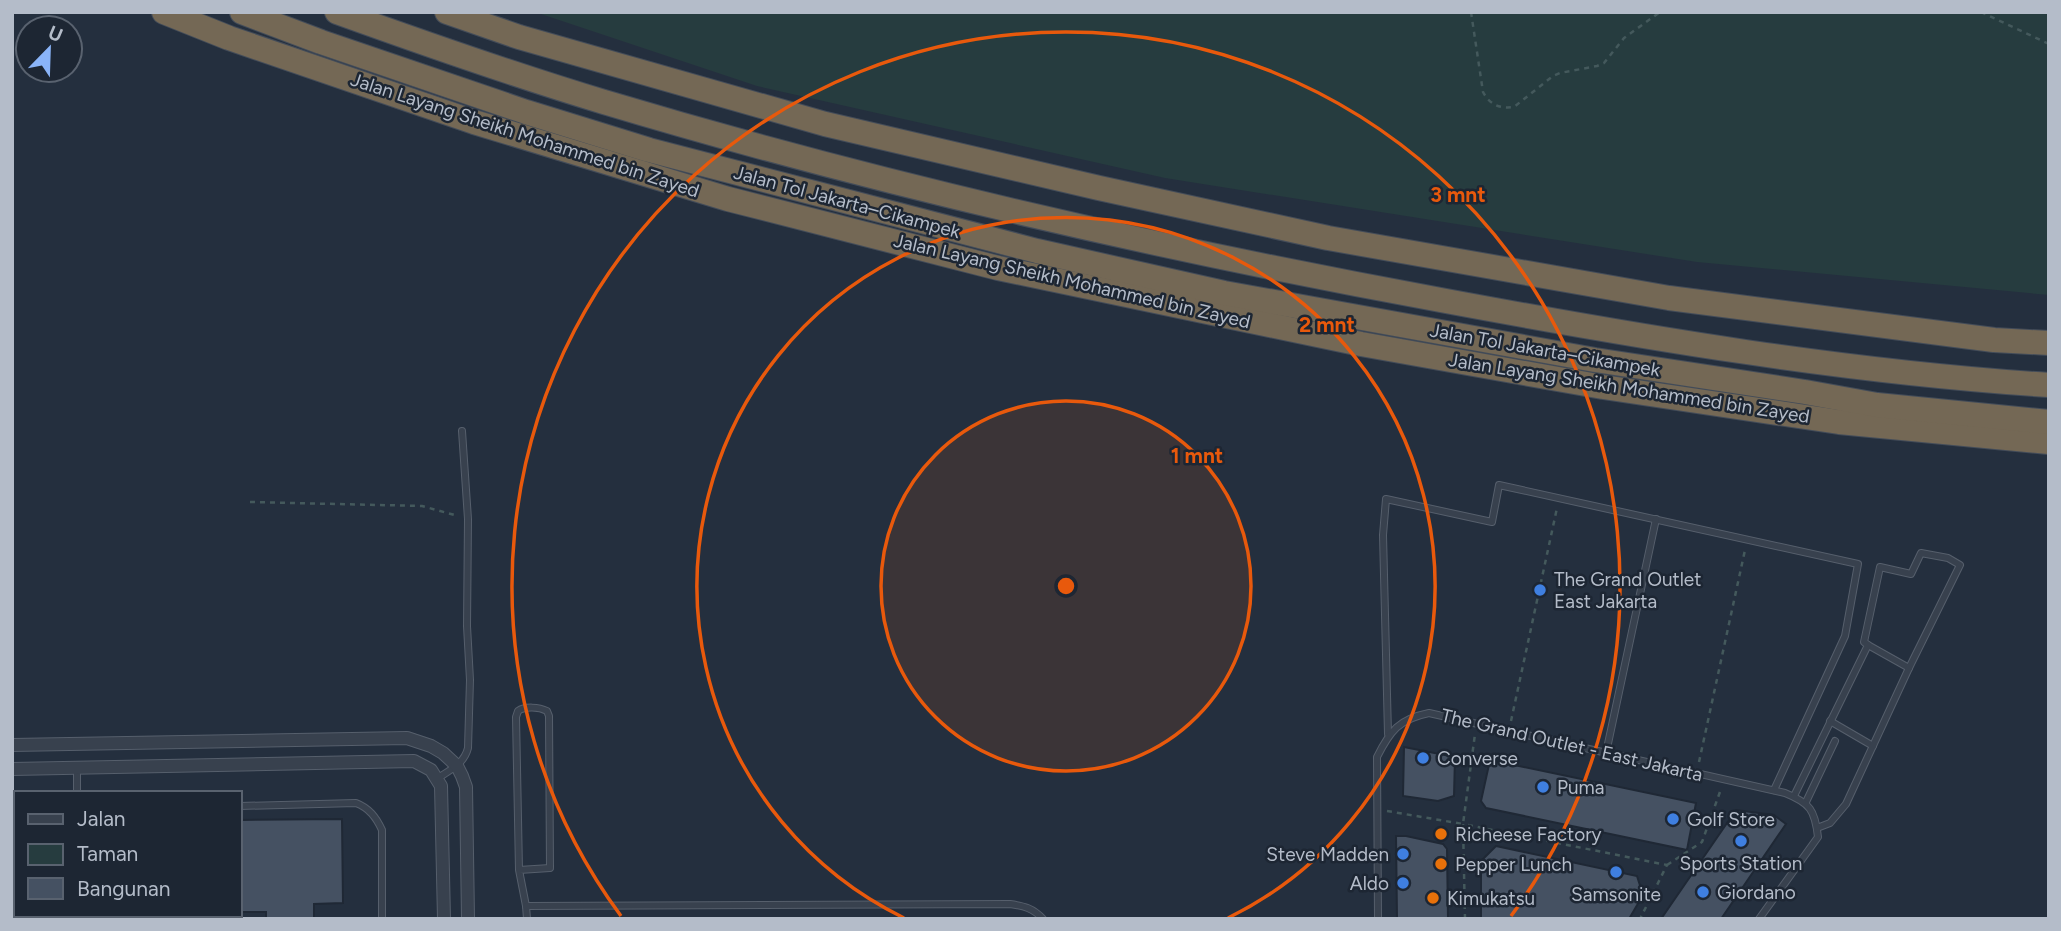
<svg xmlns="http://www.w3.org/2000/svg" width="2061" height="931" viewBox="0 0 2061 931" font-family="Figtree,sans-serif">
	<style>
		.green { fill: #263c3f }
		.building { fill: #455162; stroke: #1f2835; stroke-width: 2 }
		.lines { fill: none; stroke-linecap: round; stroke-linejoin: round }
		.lane-casing { stroke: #565f6c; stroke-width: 8 }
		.street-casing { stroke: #565f6c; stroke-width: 14 }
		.highway-casing { stroke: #434c59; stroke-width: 26 }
		.path { stroke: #44595c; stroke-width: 2.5; stroke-dasharray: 5 5; stroke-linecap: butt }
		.lane { stroke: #38414e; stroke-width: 6 }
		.street { stroke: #38414e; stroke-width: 12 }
		.highway { stroke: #746855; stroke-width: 24 }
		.ring { fill: none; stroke: #e8590c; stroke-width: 3.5 }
		.shop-dot { fill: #3f7fe0; stroke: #1d2633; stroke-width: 2.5 }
		.food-dot { fill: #e8710a; stroke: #1d2633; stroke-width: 2.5 }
		.labels { text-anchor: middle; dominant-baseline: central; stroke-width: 5; stroke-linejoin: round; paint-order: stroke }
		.street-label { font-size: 19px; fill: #b4bcc9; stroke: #1d2633 }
		.poi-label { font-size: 19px; fill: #b4bcc9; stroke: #1d2633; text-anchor: start }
		.centre { fill: #e8590c; stroke: #1d2633; stroke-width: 3.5 }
		.ring-label { font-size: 21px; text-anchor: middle; font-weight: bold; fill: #e8590c; stroke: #1d2633; stroke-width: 5; stroke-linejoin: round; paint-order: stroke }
	</style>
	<rect width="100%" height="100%" fill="#242f3e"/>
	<path class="green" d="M535 12H2049V295L1697 262 1165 178 757 86Z"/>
	<g class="building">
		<path d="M1404 747 1455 757 1454 796 1438 801 1403 796Z"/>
		<path d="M1490 760 1696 803 1687 850 1486 808 1481 801Z"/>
		<path d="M1736 810 1774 815 1786 824 1721 919H1661Z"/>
		<path d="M342 819 343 903 314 904V919H266V912H240V820Z"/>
		<path d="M1396 836H1406L1443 844 1447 849 1448 919H1397Z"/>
		<path d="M1496 846 1637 876 1643 895 1629 919H1481V861Z"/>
	</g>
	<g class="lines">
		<defs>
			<g id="lane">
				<path d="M1868 645 1909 668"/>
				<path d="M1830 721 1873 746"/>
				<path d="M1388 734 1383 535 1386 499 1492 522 1499 485 1858 564 1845 636 1774 790"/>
				<path d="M1606 753 1656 519"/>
				<path d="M77 768V793"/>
				<path d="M438 778C450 770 464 764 468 748L470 680 467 626 468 519 462 431"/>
				<path d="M1794 796 1868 645 1864 642 1880 567 1911 574 1921 553 1948 558 1960 565 1909 668 1846 804 1830 823 1817 828"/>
				<path d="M1806 802 1835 741"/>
				<path d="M240 806 356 803C369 808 376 817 382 830V919"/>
				<path d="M519 870 550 868 549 716 547 711C539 707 525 706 518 711L516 717 519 870 526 906"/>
				<path d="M78 915V919"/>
				<path d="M196 915V919"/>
				<path d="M527 919 526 906 1010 904C1024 906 1033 908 1043 919"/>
				<path d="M1378 919 1377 757C1390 731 1399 719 1429 713L1785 793C1810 803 1815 810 1818 837L1759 919"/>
			</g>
			<g id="street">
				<path d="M12 745 407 738 431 746 443 753 457 766 462 776 466 787 468 919"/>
				<path d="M12 769 414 761 431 770 441 786 444 919"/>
			</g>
			<g id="highway">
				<path d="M164 12 229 38 474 122 728 199 998 268 1361 344 1603 387 1839 422 2049 442"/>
				<path d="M242 12 321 42 526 112 649 150 1037 251 1224 293 1595 360 1805 392 1877 405 2049 422"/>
				<path d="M337 12C426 44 514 75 604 102 881 185 1162 249 1446 301 1645 338 1846 372 2049 385"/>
				<path d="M447 12 519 37 825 124 1099 188 1328 238 1669 298 1994 340 2049 343"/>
			</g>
		</defs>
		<use href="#lane" class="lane-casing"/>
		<use href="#street" class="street-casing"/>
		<use href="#highway" class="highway-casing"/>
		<g class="path">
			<path d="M1471 12 1483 92C1490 105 1500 109 1514 107L1553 76 1560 73 1597 66 1604 63 1624 38 1660 12"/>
			<path d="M1978 12H1992"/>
			<path d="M1981 12 2049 44"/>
			<path d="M250 502 422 506 458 516"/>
			<path d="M1511 721 1557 508"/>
			<path d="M1699 762 1745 550"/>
			<path d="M1387 811 1463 824 1475 734"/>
			<path d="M1667 865 1702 842 1721 789"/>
			<path d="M1465 919 1463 824 1667 865 1640 919"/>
		</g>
		<use href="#lane" class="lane"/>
		<use href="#street" class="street"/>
		<use href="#highway" class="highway"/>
	</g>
	<circle cx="1066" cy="586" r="185" fill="#e8590c" fill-opacity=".12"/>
	<g class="ring">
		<circle cx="1066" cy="586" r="185"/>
		<path d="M904 918A369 369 0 1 1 1228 918"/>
		<path d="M621 916A554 554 0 1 1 1511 916"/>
	</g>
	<g class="shop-dot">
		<circle cx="1540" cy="590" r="7"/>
		<circle cx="1423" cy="758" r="7"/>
		<circle cx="1543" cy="787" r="7"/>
		<circle cx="1673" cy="819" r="7"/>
		<circle cx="1741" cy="841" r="7"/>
		<circle cx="1403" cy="854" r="7"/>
		<circle cx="1616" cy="872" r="7"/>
		<circle cx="1403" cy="883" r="7"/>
		<circle cx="1703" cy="892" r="7"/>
	</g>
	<g class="food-dot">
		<circle cx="1441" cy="834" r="7"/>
		<circle cx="1441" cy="864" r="7"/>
		<circle cx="1433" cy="898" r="7"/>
	</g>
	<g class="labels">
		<g class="street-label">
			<text transform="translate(525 135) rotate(18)">Jalan Layang Sheikh Mohammed bin Zayed</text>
			<text transform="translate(847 202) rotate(15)">Jalan Tol Jakarta–Cikampek</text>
			<text transform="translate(1072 281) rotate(13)">Jalan Layang Sheikh Mohammed bin Zayed</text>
			<text transform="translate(1545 350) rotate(10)">Jalan Tol Jakarta–Cikampek</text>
			<text transform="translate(1629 388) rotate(9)">Jalan Layang Sheikh Mohammed bin Zayed</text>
			<text transform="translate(1572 745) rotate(13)">The Grand Outlet - East Jakarta</text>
		</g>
		<g class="poi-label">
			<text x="1554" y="579">The Grand Outlet<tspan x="1554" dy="22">East Jakarta</tspan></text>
			<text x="1437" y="758">Converse</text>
			<text x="1557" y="787">Puma</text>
			<text x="1687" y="819">Golf Store</text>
			<text x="1455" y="834">Richeese Factory</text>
			<text x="1389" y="854" text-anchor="end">Steve Madden</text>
			<text x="1741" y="863" text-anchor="middle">Sports Station</text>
			<text x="1455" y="864">Pepper Lunch</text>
			<text x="1389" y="883" text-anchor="end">Aldo</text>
			<text x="1717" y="892">Giordano</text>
			<text x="1616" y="894" text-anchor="middle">Samsonite</text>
			<text x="1447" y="898">Kimukatsu</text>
		</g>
	</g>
	<circle cx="1066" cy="586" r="10" class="centre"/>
	<g class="ring-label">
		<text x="1458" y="202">3 mnt</text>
		<text x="1327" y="332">2 mnt</text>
		<text x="1197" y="463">1 mnt</text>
	</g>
	<rect width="2061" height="931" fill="none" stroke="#b4bcc9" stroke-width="28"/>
	<rect x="14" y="791" width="228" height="126" fill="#1d2633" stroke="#59626f" stroke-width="2"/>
	<rect x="28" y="814" width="35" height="10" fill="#38414e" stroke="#59626f" stroke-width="2"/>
	<text x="77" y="826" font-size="21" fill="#b4bcc9">Jalan</text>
	<rect x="28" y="844" width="35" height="21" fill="#263c3f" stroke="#59626f" stroke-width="2"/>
	<text x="77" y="861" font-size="21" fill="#b4bcc9">Taman</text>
	<rect x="28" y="878" width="35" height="21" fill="#455162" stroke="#59626f" stroke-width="2"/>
	<text x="77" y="896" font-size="21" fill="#b4bcc9">Bangunan</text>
	<g transform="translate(49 49) rotate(23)"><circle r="33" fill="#1d2633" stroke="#59626f" stroke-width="2"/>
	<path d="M0-5L12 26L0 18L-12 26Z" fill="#8ab4f8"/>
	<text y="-10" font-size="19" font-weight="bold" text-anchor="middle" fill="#b4bcc9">U</text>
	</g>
</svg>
